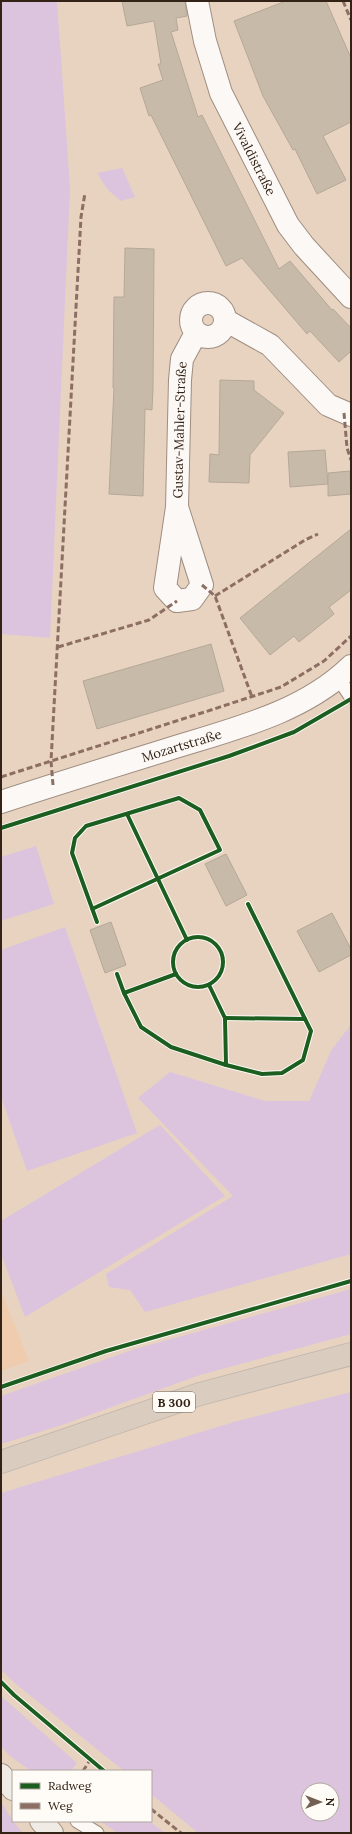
<svg xmlns="http://www.w3.org/2000/svg" width="352" height="1834" viewBox="0 0 352 1834" font-family="Lora,serif">
	<style>
		.built { fill: #efccad }
		.green { fill: #dcc4de; fill-rule: evenodd }
		.building { fill: #c8baa9; stroke: #b5a897 }
		.lines { fill: none; stroke-linecap: round; stroke-linejoin: round }
		.lane-casing { stroke: #9e8e80; stroke-width: 15 }
		.street-casing { stroke: #9e8e80; stroke-width: 24 }
		.secondary-casing { stroke: #9e8e80; stroke-width: 24 }
		.highway-casing { stroke: #c2b7ae; stroke-width: 24 }
		.lane { stroke: #fcf8f6; stroke-width: 13 }
		.street { stroke: #fcf8f6; stroke-width: 22 }
		.secondary { stroke: #f0ebe5; stroke-width: 22 }
		.highway { stroke: #dacdbf; stroke-width: 22 }
		.quiet { stroke: #8d6e63; stroke-width: 3; stroke-dasharray: 6 3; stroke-linecap: butt }
		.cycleway-casing { stroke: #fffbf7; stroke-width: 6 }
		.cycleway { stroke: #1b5e20; stroke-width: 4 }
		.labels { text-anchor: middle; dominant-baseline: central; stroke-width: 3.5; stroke-linejoin: round; paint-order: stroke }
		.shield { fill: #fffbf7; stroke: #70645a; stroke-width: 1 }
		.shield-label { font-size: 12px; font-weight: bold; fill: #322316 }
		.street-label { font-size: 13px; fill: #322316; stroke: #fffbf7 }
	</style>
	<rect width="100%" height="100%" fill="#e8d3c0"/>
	<path class="built" d="M1 1291 29 1361 1 1371Z"/>
	<g class="green">
		<path d="M1 1H57L70 188 50 638 1 634Z"/>
		<path d="M122 168 135 197 121 201 108 190 97 173Z"/>
		<path d="M36 846 54 904 1 921V857Z"/>
		<path d="M65 927 137 1133 27 1171 1 1097V950Z"/>
		<path d="M351 1025V1254L145 1312 130 1290 109 1287 106 1274 233 1196 138 1098 170 1072 265 1101H309L332 1049Z"/>
		<path d="M160 1125 225 1196 25 1317 1 1254V1221Z"/>
		<path d="M351 1289V1334L200 1375 62 1425 1 1444V1396L135 1349Z"/>
		<path d="M351 1392V1833H198L151 1794V1771H124L17 1685 1 1670V1493L234 1422ZM308 1790H332V1814H308Z"/>
		<path d="M1 1696 77 1763 71 1771H31L10 1756 1 1746Z"/>
		<path d="M1 1802 13 1821 23 1833H1Z"/>
		<path d="M100 1821H149L165 1833H118Z"/>
	</g>
	<g class="building">
		<path d="M122 1H185L187 16 176 18 178 30 171 32 198 117 202 115 279 269 290 261 332 310 333 309 351 328V351L339 362 310 331 307 334 242 258 226 266 151 115 149 116 140 88 163 80 158 64H161L154 21 127 26Z"/>
		<path d="M286 1H326L351 58V122L323 136 346 180 317 194 295 149 293 150 263 96 234 21Z"/>
		<path d="M125 248 154 249 153 389 152 410 145 409 143 496 109 494 114 388H113L114 297H124Z"/>
		<path d="M220 380 254 381V390L284 413 250 455 249 483 209 482 210 454 219 455Z"/>
		<path d="M325 450 328 484 290 487 288 452Z"/>
		<path d="M350 471 351 494 328 496V473Z"/>
		<path d="M351 529V590L329 607 334 614 299 642 294 636 270 655 240 618Z"/>
		<path d="M211 644 224 691 97 729 83 681Z"/>
		<path d="M226 854 247 895 226 906 205 864Z"/>
		<path d="M332 913 351 949V955L319 972 297 931Z"/>
		<path d="M111 922 126 965 105 973 90 930Z"/>
	</g>
	<g class="lines">
		<defs>
			<g id="lane">
				<path d="M339 679 351 697"/>
				<path d="M77 1821 97 1833"/>
			</g>
			<g id="street">
				<path id="s1" d="M197 1 205 41 221 93 288 225 304 246 351 297"/>
				<circle cx="208" cy="320" r="17"/>
				<path d="M225 320 270 345 328 405 351 415"/>
				<path id="s2" d="M177 507 202 585 192 599 177 601 165 588 177 507 180 380 182 359 196 333"/>
				<path id="s3" d="M1 802C56 784 111 767 166 750 229 730 302 714 351 666"/>
			</g>
			<g id="secondary">
				<path d="M1 1775 13 1789"/>
				<path d="M41 1821 52 1833"/>
			</g>
			<path id="highway" d="M1 1462 200 1394 351 1354"/>
		</defs>
		<use href="#lane" class="lane-casing"/>
		<use href="#street" class="street-casing"/>
		<use href="#secondary" class="secondary-casing"/>
		<use href="#highway" class="highway-casing"/>
		<use href="#lane" class="lane"/>
		<use href="#street" class="street"/>
		<use href="#secondary" class="secondary"/>
		<use href="#highway" class="highway"/>
		<g class="quiet">
			<path d="M343 1 351 20"/>
			<path d="M344 413 347 448 351 460"/>
			<path d="M202 585 215 596 252 697"/>
			<path d="M215 596 305 540 318 534"/>
			<path d="M58 647 149 620 177 601"/>
			<path d="M1 777 214 709 281 687 324 661 351 636"/>
			<path d="M53 785 51 761 81 217 85 193"/>
			<path d="M83 1771 90 1760"/>
			<path d="M151 1809 181 1833"/>
		</g>
		<defs>
			<g id="cycleway">
				<path d="M127 814 187 940"/>
				<path d="M1 828 229 756 294 732 351 699"/>
				<path d="M92 909 220 850 200 810 179 798 86 826 75 838 72 853 97 922"/>
				<circle cx="198" cy="962" r="25"/>
				<path d="M117 974 124 993 141 1027 171 1047 226 1065 262 1074 282 1073 303 1060 311 1031 248 904"/>
				<path d="M209 985 225 1018 226 1065"/>
				<path d="M124 993 176 974"/>
				<path d="M225 1018 305 1019"/>
				<path d="M1 1387 106 1351 351 1281"/>
				<path d="M1 1682 14 1695 104 1771"/>
			</g>
		</defs>
		<use href="#cycleway" class="cycleway-casing"/>
		<use href="#cycleway" class="cycleway"/>
	</g>
	<g class="labels">
		<rect class="shield" x="153" y="1392" width="42" height="20" rx="3"/>
		<g class="shield-label">
			<text x="174" y="1402">B 300</text>
		</g>
		<g class="street-label">
			<text stroke="none"><textPath href="#s1" startOffset="169">Vivaldistraße</textPath></text>
			<text stroke="none"><textPath href="#s2" startOffset="291">Gustav-Mahler-Straße</textPath></text>
			<text stroke="none"><textPath href="#s3" startOffset="189">Mozartstraße</textPath></text>
		</g>
	</g>
	<rect width="352" height="1834" fill="none" stroke="#322316" stroke-width="4"/>
	<rect x="12" y="1770" width="140" height="52" fill="#fffbf7" stroke="#ada59d"/>
	<rect x="20" y="1783" width="20" height="6" fill="#1b5e20" stroke="#ada59d"/>
	<text x="48" y="1790" font-size="12" fill="#322316">Radweg</text>
	<rect x="20" y="1803" width="20" height="6" fill="#8d6e63" stroke="#ada59d"/>
	<text x="48" y="1810" font-size="12" fill="#322316">Weg</text>
	<g transform="translate(320 1802) rotate(90)"><circle r="19" fill="#fffbf7" stroke="#ada59d"/>
	<path d="M0-3L7 15L0 10L-7 15Z" fill="#726152"/>
	<text y="-6" font-size="11" font-weight="bold" text-anchor="middle" fill="#322316">N</text>
	</g>
</svg>
